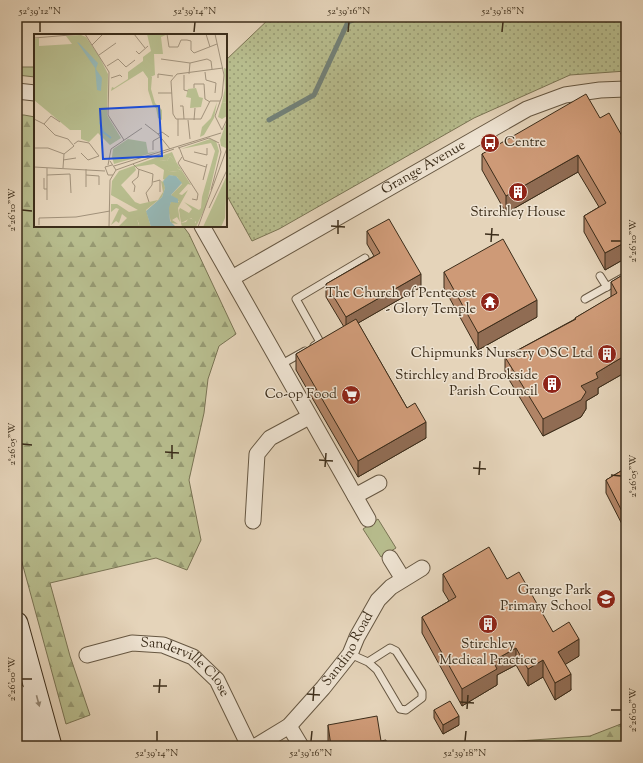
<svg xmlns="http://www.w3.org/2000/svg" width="643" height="763" viewBox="0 0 643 763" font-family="'Sorts Mill Goudy',serif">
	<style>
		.grass { fill: #b7bc8d; stroke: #7a7454 }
		.forest { fill: url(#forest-firs); stroke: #7a7454 }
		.park { fill: url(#park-dots); stroke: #7a7454 }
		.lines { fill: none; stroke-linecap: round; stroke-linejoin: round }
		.stream { stroke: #728077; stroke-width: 5 }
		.lane-casing { stroke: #665742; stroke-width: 9 }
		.street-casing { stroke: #665742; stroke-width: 17 }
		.secondary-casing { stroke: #3c2d1a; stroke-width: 23 }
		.lane { stroke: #eee3d2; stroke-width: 7 }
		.street { stroke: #eee3d2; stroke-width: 15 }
		.secondary { stroke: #eee3d2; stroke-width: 21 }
		.wall { fill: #b18466; stroke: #3c2d1a }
		.shaded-wall { fill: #906c53; stroke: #3c2d1a }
		.building { fill: #ce9a77; stroke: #3c2d1a }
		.oneway { fill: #958876 }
		.ticks { fill: none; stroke: #3c2d1a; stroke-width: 1.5 }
		.labels { text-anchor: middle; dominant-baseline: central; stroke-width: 3; stroke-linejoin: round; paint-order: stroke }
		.poi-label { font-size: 14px; fill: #3c2d1a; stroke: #eee3d2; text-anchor: end }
		.street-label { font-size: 14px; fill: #3c2d1a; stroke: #eee3d2 }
		.inset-river { fill: none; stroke: #96b7b5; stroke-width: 2 }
		.inset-road { fill: none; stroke: #a1917a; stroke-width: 1 }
		.view { fill: #1d4ed8; fill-opacity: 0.15; stroke: #1d4ed8; stroke-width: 2 }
		.inset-edge { fill: none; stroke: #3c2d1a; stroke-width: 2 }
		.neatline { fill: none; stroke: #3c2d1a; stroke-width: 1.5 }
		.ticks-label { font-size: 10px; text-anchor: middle; fill: #3c2d1a }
	</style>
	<defs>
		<pattern id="forest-firs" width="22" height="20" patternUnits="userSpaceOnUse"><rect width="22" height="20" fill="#b7bc8d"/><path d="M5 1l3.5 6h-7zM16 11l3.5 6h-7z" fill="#969972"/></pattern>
		<pattern id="park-dots" width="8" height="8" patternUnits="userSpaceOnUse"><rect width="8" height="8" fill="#b7bc8d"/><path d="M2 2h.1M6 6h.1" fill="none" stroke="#969972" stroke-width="1.8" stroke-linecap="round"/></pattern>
	</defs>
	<rect width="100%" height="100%" fill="#e5d4ba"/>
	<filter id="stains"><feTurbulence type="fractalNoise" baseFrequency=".005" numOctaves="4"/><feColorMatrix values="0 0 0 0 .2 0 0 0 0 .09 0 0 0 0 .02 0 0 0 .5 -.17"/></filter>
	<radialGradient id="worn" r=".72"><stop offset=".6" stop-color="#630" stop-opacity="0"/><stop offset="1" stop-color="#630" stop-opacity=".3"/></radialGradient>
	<path class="grass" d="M378 519 396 548 381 557 363 529Z"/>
	<g class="forest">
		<path d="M17 67H35V77L17 75Z"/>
		<path d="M17 115H24L35 117V226H183L189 234 236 334 219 346 208 379 204 413 189 480 201 540 187 570 156 558 50 583 70 656 90 715 66 724 17 544Z"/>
		<path d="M626 722V746H490L491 743 590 736Z"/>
	</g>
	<path class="park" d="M271 17H626V71L570 75 474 118 279 229 252 241 226 194V60Z"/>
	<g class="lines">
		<path class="stream" d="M269 120 314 95 348 22 361 17"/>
		<defs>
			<g id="lane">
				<path d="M600 276 607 287"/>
				<path d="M585 299 626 276"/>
				<path d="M314 346 320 342 296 299 365 258"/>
				<path d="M280 365 305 351"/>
				<path d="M350 654 368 662 377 670 400 709 406 710 422 698V692L396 651 390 648 368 662"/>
			</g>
			<g id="street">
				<path d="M17 91 35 93"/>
				<path d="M202 226 368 519"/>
				<path id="s1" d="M232 278 527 109 565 95 600 90 626 89"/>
				<path d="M355 496 379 483"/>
				<path d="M253 521 257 454 270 438 309 417"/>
				<path d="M390 558 403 579"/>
				<path id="s2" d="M87 655 132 643 163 645 193 657 217 680 249 746"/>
				<path d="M289 726 301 746"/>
				<path id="s3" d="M256 746 289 726 323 688 350 654 357 637 378 600 391 587 422 568"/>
			</g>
			<g id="secondary">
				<path d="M17 623 51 746"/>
				<path d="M17 695 32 746"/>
			</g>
		</defs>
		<use href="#lane" class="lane-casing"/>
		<use href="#street" class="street-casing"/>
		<use href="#secondary" class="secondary-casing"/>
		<use href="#lane" class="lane"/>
		<use href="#street" class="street"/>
		<use href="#secondary" class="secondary"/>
	</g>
	<g class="wall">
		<path d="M600 118 626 143V258L605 270 584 232V216L599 207 578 172 506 213 482 170V154Z"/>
		<path d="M367 231 421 287 358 323 407 408 426 438 358 477 296 370V354L344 327 326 297V284L374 256 367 244Z"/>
		<path d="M444 272 537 317 478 350 444 288Z"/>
		<path d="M626 273V372L598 388V394L586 401V409L581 417 543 436 505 373V357L575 319V318L611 297V282Z"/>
		<path d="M626 468V532L606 493V480Z"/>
		<path d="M443 574 507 579 553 632 579 656 565 664 571 690 555 700 543 677 528 686 516 665 497 675V685L462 706 422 633V617L449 601 443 591Z"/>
		<path d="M434 710 459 725 443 734 434 718Z"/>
		<path d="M328 725 381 741 387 746H328Z"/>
	</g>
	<g class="shaded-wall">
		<path d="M578 155V172L506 213V196Z"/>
		<path d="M626 242V258L605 270V253Z"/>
		<path d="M421 274V287L346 330V317Z"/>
		<path d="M537 300V317L478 350V333Z"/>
		<path d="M626 355V372L598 388V394L586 401V409L581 417 543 436V419L596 373Z"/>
		<path d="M426 422V438L358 477V461Z"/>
		<path d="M579 639V656L558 669V652Z"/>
		<path d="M516 648V665L497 675V685L462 706V689L493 661Z"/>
		<path d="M543 660V677L528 686V669Z"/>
		<path d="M571 674V690L555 700V683Z"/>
		<path d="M459 716V725L443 734V725Z"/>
	</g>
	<g class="building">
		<path d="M586 94 600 118 609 113 626 143V242L605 253 584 216 606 203 578 155 506 196 482 154Z"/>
		<path d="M389 219 421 274 346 317 326 284 380 253 367 231Z"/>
		<path d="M503 239 537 300 478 333 444 272Z"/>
		<path d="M626 273V355L596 373 598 378 581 386 586 392 581 400 543 419 505 357 576 319 575 318 617 293 611 282Z"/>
		<path d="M356 319 407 408 415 403 426 422 358 461 296 354Z"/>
		<path d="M626 468V519L606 480Z"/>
		<path d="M489 547 507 579 519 572 553 632 569 622 579 639 558 652 571 674 555 683 543 660 528 669 516 648 493 661 497 669 462 689 422 617 456 597 443 574Z"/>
		<path d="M450 701 459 716 443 725 434 710Z"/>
		<path d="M377 716 381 741 386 740 387 746H354V745L348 746H331L328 725Z"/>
	</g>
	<defs><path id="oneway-solid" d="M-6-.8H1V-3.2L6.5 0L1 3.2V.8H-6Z"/></defs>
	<use class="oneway" href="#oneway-solid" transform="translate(38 701) rotate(75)"/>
	<path class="ticks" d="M40 32V22M194 32 195 22M348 32 349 22M502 32 503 22M22 210 32 211M331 226 345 227M338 234V220M485 234 499 235M611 241H621M491 242 492 228M22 444 32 445M165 452 179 453M172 459V445M319 460 333 461M325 467 326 453M473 468 486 469M479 475 480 461M611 475 621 476M22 679H32M153 686H167M159 693 160 679M307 694 320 695M313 701 314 687M460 702 474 703M467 709 468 695M611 710H621M157 741V731M311 741 312 731M465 741 466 731"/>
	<defs>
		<symbol id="bus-disc" viewBox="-11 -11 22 22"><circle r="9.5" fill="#8f2418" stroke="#eee3d2"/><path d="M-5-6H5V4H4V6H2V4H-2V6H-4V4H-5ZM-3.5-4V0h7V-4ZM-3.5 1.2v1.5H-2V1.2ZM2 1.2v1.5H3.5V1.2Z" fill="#fff"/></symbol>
		<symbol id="building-disc" viewBox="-11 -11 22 22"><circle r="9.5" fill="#8f2418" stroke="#eee3d2"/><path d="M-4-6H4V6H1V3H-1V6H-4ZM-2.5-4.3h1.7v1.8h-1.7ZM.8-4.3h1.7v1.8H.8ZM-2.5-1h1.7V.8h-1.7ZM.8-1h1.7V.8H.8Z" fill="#fff"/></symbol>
		<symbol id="temple-disc" viewBox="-11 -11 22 22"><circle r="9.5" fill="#8f2418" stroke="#eee3d2"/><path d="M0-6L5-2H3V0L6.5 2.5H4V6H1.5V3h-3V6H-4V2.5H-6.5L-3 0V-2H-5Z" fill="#fff"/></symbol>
		<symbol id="supermarket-disc" viewBox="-11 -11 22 22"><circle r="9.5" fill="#8f2418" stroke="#eee3d2"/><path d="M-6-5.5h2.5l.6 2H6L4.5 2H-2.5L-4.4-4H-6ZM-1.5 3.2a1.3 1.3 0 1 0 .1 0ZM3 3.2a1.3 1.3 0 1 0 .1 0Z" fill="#fff"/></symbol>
		<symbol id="school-disc" viewBox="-11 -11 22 22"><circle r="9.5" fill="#8f2418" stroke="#eee3d2"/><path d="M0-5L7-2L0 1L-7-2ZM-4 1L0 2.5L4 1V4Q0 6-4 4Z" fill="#fff"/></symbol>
	</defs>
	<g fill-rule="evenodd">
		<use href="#bus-disc" x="479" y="132" width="22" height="22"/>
		<use href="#building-disc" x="507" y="181" width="22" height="22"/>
		<use href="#temple-disc" x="479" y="291" width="22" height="22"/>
		<use href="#building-disc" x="596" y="343" width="22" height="22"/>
		<use href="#building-disc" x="541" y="373" width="22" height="22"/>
		<use href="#supermarket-disc" x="340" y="384" width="22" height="22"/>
		<use href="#school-disc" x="595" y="588" width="22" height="22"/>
		<use href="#building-disc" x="477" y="613" width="22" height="22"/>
	</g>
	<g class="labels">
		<g class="poi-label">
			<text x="504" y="143" text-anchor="start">Centre</text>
			<text x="518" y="213" text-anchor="middle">Stirchley House</text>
			<text x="476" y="294">The Church of Pentecost<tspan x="476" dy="16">- Glory Temple</tspan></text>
			<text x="593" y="354">Chipmunks Nursery OSC Ltd</text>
			<text x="538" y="376">Stirchley and Brookside<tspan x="538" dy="16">Parish Council</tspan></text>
			<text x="337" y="395">Co-op Food</text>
			<text x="592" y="591">Grange Park<tspan x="592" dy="16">Primary School</tspan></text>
			<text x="488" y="645" text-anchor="middle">Stirchley<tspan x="488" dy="16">Medical Practice</tspan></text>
		</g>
		<g class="street-label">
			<text stroke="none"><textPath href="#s1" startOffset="221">Grange Avenue</textPath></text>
			<text stroke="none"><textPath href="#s3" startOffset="136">Sandino Road</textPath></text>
			<text stroke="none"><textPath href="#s2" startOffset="108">Sanderville Close</textPath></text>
		</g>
	</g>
	<g transform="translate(34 34)">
		<rect width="193" height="193" fill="#e5d4ba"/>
		<path d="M162 54 165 63 169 64 167 73 156 74 157 64 152 63 154 55ZM193 86V112L192 114 187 112 186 106ZM136 122 145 132 143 134 147 137 144 138 135 137 126 126 133 127ZM99 181H102L105 192 88 193ZM155 184 161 186V192L148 193 147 189 152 188Z" fill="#b7bc8d"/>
		<path d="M109 37 118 43 117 55 121 69 128 76V86L124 84 122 74 119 72 114 56V44ZM183 68 180 84 170 101 166 103 168 93 177 84ZM188 68 193 69V82L188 85 184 83ZM94 105 112 108 114 119 125 117 80 130 78 123 79 115ZM176 105 182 107 185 117 172 172 162 193H159L162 188 157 184 147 189 145 176 146 174 155 179 158 175 150 168 165 176 167 174 168 163 181 117 177 109 147 115ZM138 118 144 132 141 133 142 129 136 122 133 127 126 126 133 130 135 137 144 138 147 136 142 134 145 132 157 151 154 150 145 160 148 161 154 156 144 174 146 188 143 183 138 186 144 190 137 189 134 174 137 168H145L137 161 148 150 143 143 136 141 131 146 129 145 130 136 120 130 101 133 102 136 87 151 101 168 106 170 124 166 129 158 127 147 130 148 131 154 128 163 112 176 117 193H104L105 190 101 181 88 193H84L93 184 88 180 85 189 82 187 77 191 85 175 82 174 77 178V170H83L95 178 104 176 77 161 78 147 85 137ZM193 141 191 184 187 193H169Z" fill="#b7bc8d"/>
		<path d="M113 0 132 1 127 3 129 20H120L121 41 114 44 109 37 77 57 78 53 80 54 94 45V38L109 27V23L117 17ZM47 1 52 3 65 22 74 40 73 81 87 104 76 111 64 99 55 108 47 105V96H36L0 66V5L5 4V12L38 10 32 2ZM190 34 193 35V69L188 68 191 54Z" fill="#b7bc8d"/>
		<path d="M43 8 45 9 61 26 64 29 62 35 68 44 67 57 63 56 61 34ZM135 141 142 142 148 149 137 161 144 165V169L137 168 135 174 136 187 142 193H117L112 177 128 163 131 154 129 147Z" fill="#96b7b5"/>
		<path class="inset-river" d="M66 88 69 98 77 104"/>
		<path class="inset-road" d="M51 0 75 38 74 81 90 106M100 0 111 14M133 0 135 13H144L147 6H153L157 7V16L160 19 183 10M172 0 176 13M181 0 190 41 188 62 181 82 188 96M0 4 48 0M58 11 69 0M102 17 105 20 114 12M65 21 82 9M127 25 156 29M73 32 84 25 92 33 101 26M171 38 172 46 182 49 181 59M155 40 156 29 173 25 177 27 178 35M150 41V56L154 57M77 44 86 41 88 43M124 44V40L139 42M160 54V50H170L171 65 176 68M124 59H138M186 67H176L167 85H142L139 80 137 47 143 40 189 34M146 72H149L150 85M0 85 10 90 21 101 34 105 40 112 30 120 14 114H0M154 86 156 105M160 86 161 74M10 90 17 82 26 88M111 90 124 100 136 115M188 96 193 85M124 100 128 98 135 103M144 102V85M40 110 44 107 55 109 65 122 54 126 47 119M145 113 150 126 172 133M144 114 175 104 185 109M119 116V107L126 103M160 118 173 121V114M148 123 144 129 164 160 163 166 158 165M29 126 42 124M76 127 82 136 79 141H74L71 133 78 131M99 130 104 135 119 140 118 151 112 159 115 168M74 131 77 115 108 94M80 132 187 99M0 133 71 137M13 134V166M29 134 30 120M82 136 140 115M13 141 36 140 37 159M52 141 65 142V151M10 144V155H13M169 146 173 130M119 148 126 146V158M52 153V135M177 156 187 118 185 110M100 158 101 152 98 148 104 143 105 135M175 174 193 136M5 191V184L42 183 76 177M75 193 76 146 79 141M164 193 193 114"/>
		<path class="view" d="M125 72 128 122 69 125 66 75Z"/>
		<rect width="193" height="193" class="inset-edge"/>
	</g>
	<rect width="643" height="763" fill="none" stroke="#e5d4ba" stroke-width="44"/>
	<rect x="22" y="22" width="599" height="719" class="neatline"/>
	<g class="ticks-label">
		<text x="40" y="14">52°39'12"N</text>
		<text x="195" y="14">52°39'14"N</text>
		<text x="349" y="14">52°39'16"N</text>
		<text x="503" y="14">52°39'18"N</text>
		<text transform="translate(11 210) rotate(-90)" y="4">2°26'10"W</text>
		<text transform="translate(632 241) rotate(-90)" y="4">2°26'10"W</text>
		<text transform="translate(11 444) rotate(-90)" y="4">2°26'05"W</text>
		<text transform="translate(632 476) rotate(-90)" y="4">2°26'05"W</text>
		<text transform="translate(11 679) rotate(-90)" y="4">2°26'00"W</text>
		<text transform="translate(632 710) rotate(-90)" y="4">2°26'00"W</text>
		<text x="157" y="756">52°39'14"N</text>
		<text x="311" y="756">52°39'16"N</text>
		<text x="465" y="756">52°39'18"N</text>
	</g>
	<rect width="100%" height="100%" filter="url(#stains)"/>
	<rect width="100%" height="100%" fill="url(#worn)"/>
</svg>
